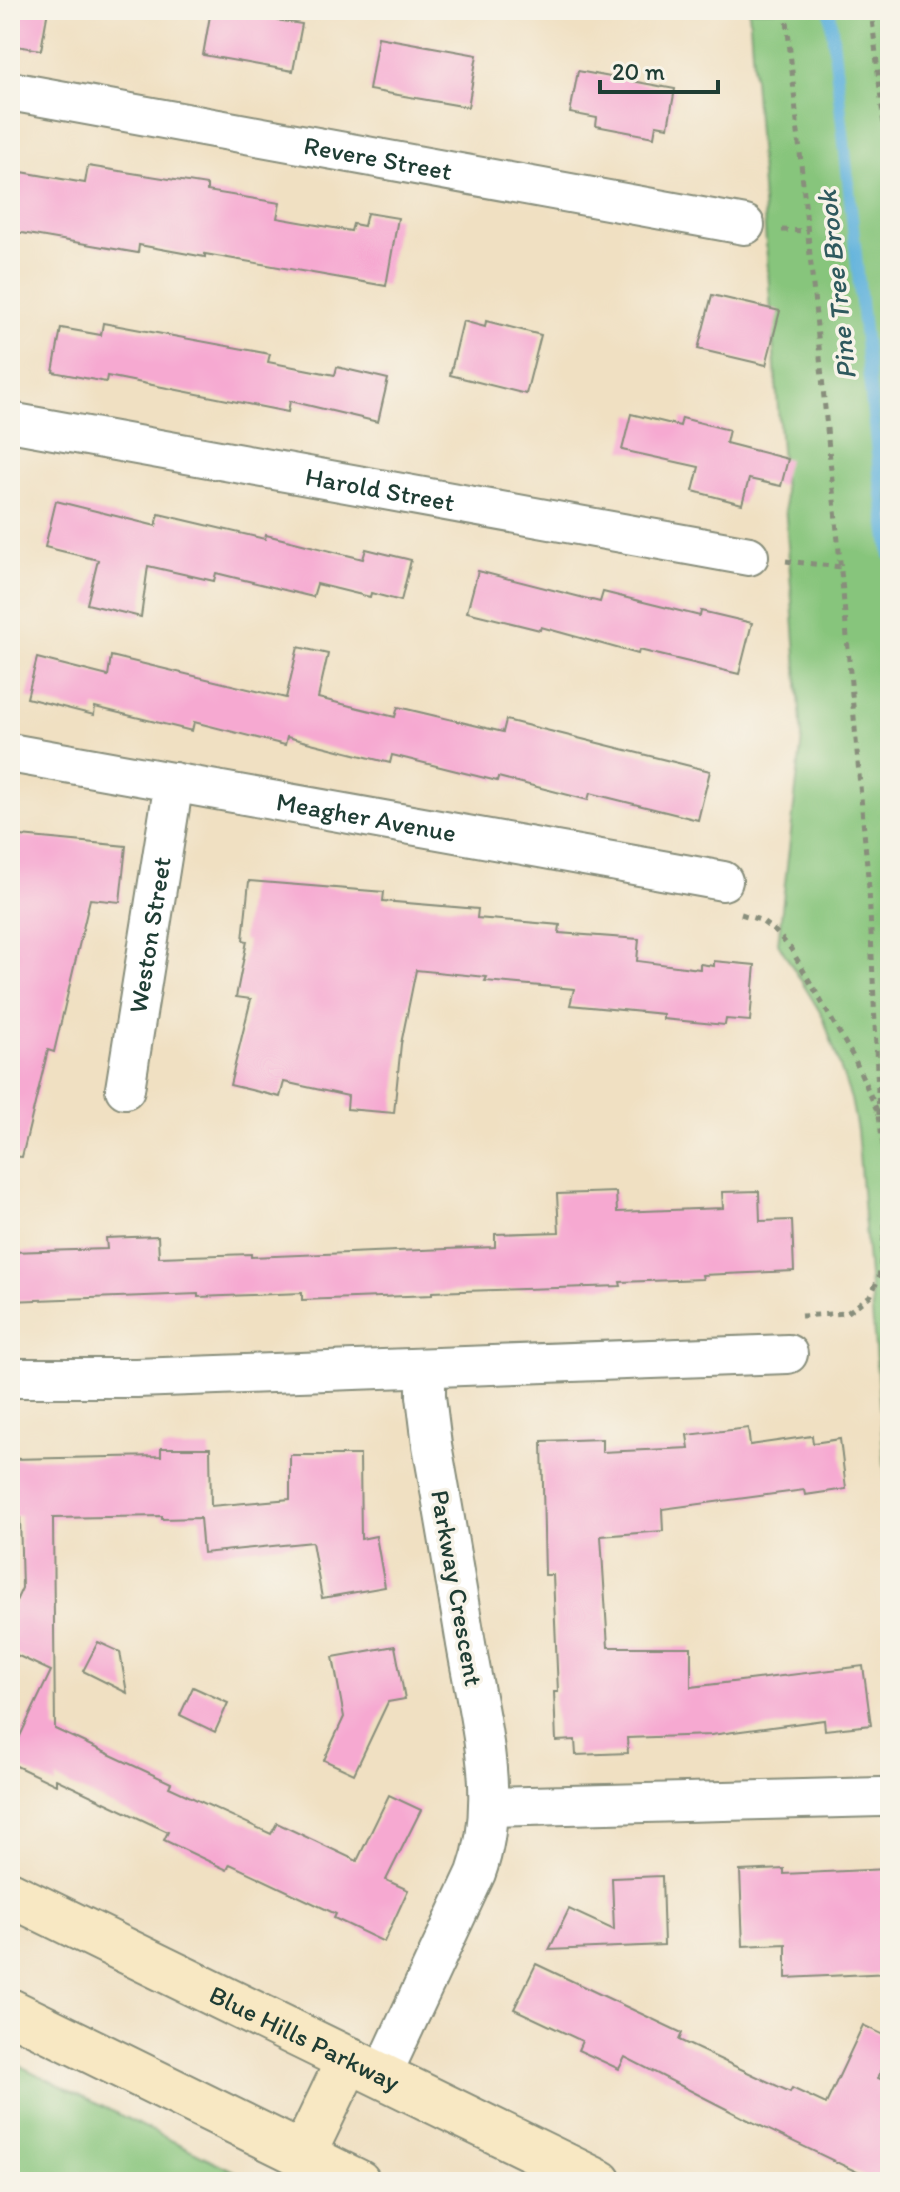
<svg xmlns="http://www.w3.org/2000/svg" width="900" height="2192" viewBox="0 0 900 2192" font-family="Itim,sans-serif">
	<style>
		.green { fill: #87c57c; stroke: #538158; stroke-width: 2 }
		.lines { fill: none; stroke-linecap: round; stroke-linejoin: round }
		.stream { stroke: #60b2dc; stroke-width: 12 }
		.building { fill: #f6a9d1 }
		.street-casing { stroke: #888e7b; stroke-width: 42 }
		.secondary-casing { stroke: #888e7b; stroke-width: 48 }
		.path { stroke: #888e7b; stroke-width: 5; stroke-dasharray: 6 6; stroke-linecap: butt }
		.street { stroke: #fff; stroke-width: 38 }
		.secondary { stroke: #f8e8c3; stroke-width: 44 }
		.labels { text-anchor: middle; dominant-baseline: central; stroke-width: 7; stroke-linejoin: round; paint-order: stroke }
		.street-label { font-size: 26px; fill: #1f3d34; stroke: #f7f3e8 }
		.water-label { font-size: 28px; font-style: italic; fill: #2f5a5e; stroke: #f7f3e8 }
	</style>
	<rect width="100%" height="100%" fill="#f7f3e8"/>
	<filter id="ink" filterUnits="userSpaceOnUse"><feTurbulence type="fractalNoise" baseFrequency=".0125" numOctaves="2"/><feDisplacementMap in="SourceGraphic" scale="16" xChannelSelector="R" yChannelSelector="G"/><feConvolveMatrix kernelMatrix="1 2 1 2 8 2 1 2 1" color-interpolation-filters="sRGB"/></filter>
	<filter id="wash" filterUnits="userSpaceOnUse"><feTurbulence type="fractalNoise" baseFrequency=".006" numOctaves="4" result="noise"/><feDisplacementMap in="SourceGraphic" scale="32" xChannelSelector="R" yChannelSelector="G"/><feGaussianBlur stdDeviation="1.8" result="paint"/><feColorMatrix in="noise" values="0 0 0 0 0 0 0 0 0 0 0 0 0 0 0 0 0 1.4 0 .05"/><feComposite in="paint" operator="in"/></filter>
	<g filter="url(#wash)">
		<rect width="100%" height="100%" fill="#f0e0c2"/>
		<g class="green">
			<path d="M749 10H890V1531L857 1130 851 1099 823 1017 778 943 802 738Z"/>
			<path d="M10 2061 256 2182H10Z"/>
		</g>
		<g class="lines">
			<path class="stream" d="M830 10 879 472 890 555"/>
		</g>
		<g id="blocks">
			<g class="building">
				<path d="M10 10H48L41 50 10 45Z"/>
				<path d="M211 10 302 24 293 71 203 55Z"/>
				<path d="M378 37 477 55 468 107 369 90Z"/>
				<path d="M578 71 675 89 668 127 656 125 654 137 596 126 597 118 570 113Z"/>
				<path d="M88 166 207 185V191L280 203 277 218 351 231 353 224 364 226 367 213 398 218 386 286 205 254V257L139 245 138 253 10 231V170L85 183Z"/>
				<path d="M712 295 780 311 766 365 698 349Z"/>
				<path d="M463 321 485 327 486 321 541 335 526 394 450 375Z"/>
				<path d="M103 323 270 354 268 362 335 375 337 367 388 379 378 422 290 401 288 412 107 376 106 382 53 372 61 328 101 335Z"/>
				<path d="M631 414 680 426 682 418 729 430 726 443 788 459 781 486 749 479 742 504 693 491 699 467 622 450Z"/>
				<path d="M56 501 156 526 159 514 265 539 266 535 363 559 366 549 411 560 401 601 371 593 370 597 317 584 313 597 216 573 214 581 148 566 141 617 87 604 98 560 45 547Z"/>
				<path d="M478 571 600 602 603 592 700 616 701 611 752 623 739 674 639 650 638 654 541 627 540 630 467 612Z"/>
				<path d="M298 647 328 654 318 698 395 717 398 707 503 732 506 720 710 771 698 820 590 793 588 800 498 777 497 781 392 755 390 763 287 737 285 745 194 722 192 731 95 707 94 715 27 698 37 658 108 676 111 656 286 698Z"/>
				<path d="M10 835 126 846 120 902 90 899 54 1052 48 1050 22 1157 10 1156Z"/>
				<path d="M249 881 384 892 383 901 478 909 477 918 560 925 559 933 639 939 637 961 700 969V964L714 966V961L755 965 750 1021 726 1019 725 1025 663 1019V1014L570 1005 574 989 485 981 487 977 416 970 401 1044 394 1113 347 1109 348 1096 284 1082 280 1097 230 1085 251 999 236 997 247 941 243 940Z"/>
				<path d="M759 1191 760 1221 792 1220 794 1271 702 1275 703 1279 620 1282 621 1286 432 1292V1295L302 1300V1293L198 1297V1294L10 1301V1252L107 1249 106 1238 158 1236 159 1257 251 1254V1257L495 1247V1234L559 1232 557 1194 616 1192 617 1212 723 1208 722 1192Z"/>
				<path d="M748 1428 750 1445 812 1436 813 1443 840 1439 846 1489 805 1495 804 1490 662 1509 663 1531 601 1536 608 1647H691V1687L863 1666 871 1725 825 1730 824 1720 711 1735 627 1738 628 1753 576 1755 575 1740 556 1741 554 1692H558L553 1575H545L542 1441 602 1439V1452L689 1448 687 1435Z"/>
				<path d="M161 1448H210L211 1506 290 1499V1455H360L361 1539 376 1536 385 1587 322 1598 312 1542 203 1553 200 1518 162 1519V1516L53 1518 55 1729 171 1783 169 1787 271 1834 277 1823 357 1861 389 1795 421 1810 386 1880 408 1890 384 1942 334 1918 336 1914 230 1864 227 1870 164 1840 168 1832 56 1779V1785L10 1763V1757L51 1671 10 1652V1614L22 1588 20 1516H10V1459L161 1456Z"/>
				<path d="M98 1642 120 1652 127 1693 83 1671Z"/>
				<path d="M395 1646 405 1699 388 1702 354 1774 324 1760 344 1717 333 1657Z"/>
				<path d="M193 1687 228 1703 215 1732 180 1715Z"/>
				<path d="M784 1869V1874L887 1869 890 1973 786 1978V1944L743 1946 740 1871Z"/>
				<path d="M662 1876 664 1945 549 1950 569 1909 614 1930 612 1878Z"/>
				<path d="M536 1964 682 2033 679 2040 790 2092 792 2088 826 2104 863 2025 890 2038V2052L878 2078 890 2083V2182H878L742 2117 625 2057 619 2069 578 2050 582 2041 514 2009Z"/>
			</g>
		</g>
	</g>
	<g filter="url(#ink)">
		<use href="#blocks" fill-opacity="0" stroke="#888e7b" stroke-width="2"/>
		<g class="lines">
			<defs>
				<g id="street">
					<path id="s1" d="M10 91 745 225"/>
					<path id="s2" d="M10 422 749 556"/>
					<path id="s3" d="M10 753 723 881"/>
					<path id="s4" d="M125 1089 174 782"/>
					<path d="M10 1378H136L788 1354"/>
					<path d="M490 1807 881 1797"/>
					<path d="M382 2075 476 1873C503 1798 479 1720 466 1644 455 1578 444 1511 432 1445L426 1396V1369"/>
				</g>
				<g id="secondary">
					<path id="s5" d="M10 1894 599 2182"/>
					<path d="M10 2011 358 2182"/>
					<path d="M303 2155 349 2059"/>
				</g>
			</defs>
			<use href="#street" class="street-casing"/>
			<use href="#secondary" class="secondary-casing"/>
			<g class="path">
				<path d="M786 10 843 592 869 888 879 1115"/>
				<path d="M871 10 890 178"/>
				<path d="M782 230 809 231"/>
				<path d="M786 561 841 567"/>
				<path d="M741 914 760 920 776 932 791 949 855 1060 879 1115 884 1154 885 1228 879 1277 871 1295 847 1313 801 1316"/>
				<path d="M887 1244 890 1274"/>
			</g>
			<use href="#street" class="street"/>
			<use href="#secondary" class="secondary"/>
		</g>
	</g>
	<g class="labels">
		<g class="street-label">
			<text stroke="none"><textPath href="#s1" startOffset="374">Revere Street</textPath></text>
			<text stroke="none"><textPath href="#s2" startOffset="376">Harold Street</textPath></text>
			<text stroke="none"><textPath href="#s3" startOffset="362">Meagher Avenue</textPath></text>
			<text stroke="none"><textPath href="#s4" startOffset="156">Weston Street</textPath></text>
			<text transform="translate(457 1588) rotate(80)">Parkway Crescent</text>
			<text stroke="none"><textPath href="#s5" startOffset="328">Blue Hills Parkway</textPath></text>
		</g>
		<g class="water-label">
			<text transform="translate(836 285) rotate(-96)">Pine Tree Brook</text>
		</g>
	</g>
	<rect width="900" height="2192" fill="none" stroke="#f7f3e8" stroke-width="40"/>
	<path d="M600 80v12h118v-12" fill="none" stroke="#1f3d34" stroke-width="4"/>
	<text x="612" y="80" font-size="24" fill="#1f3d34" stroke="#f7f3e8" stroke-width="6" paint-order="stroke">20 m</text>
</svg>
